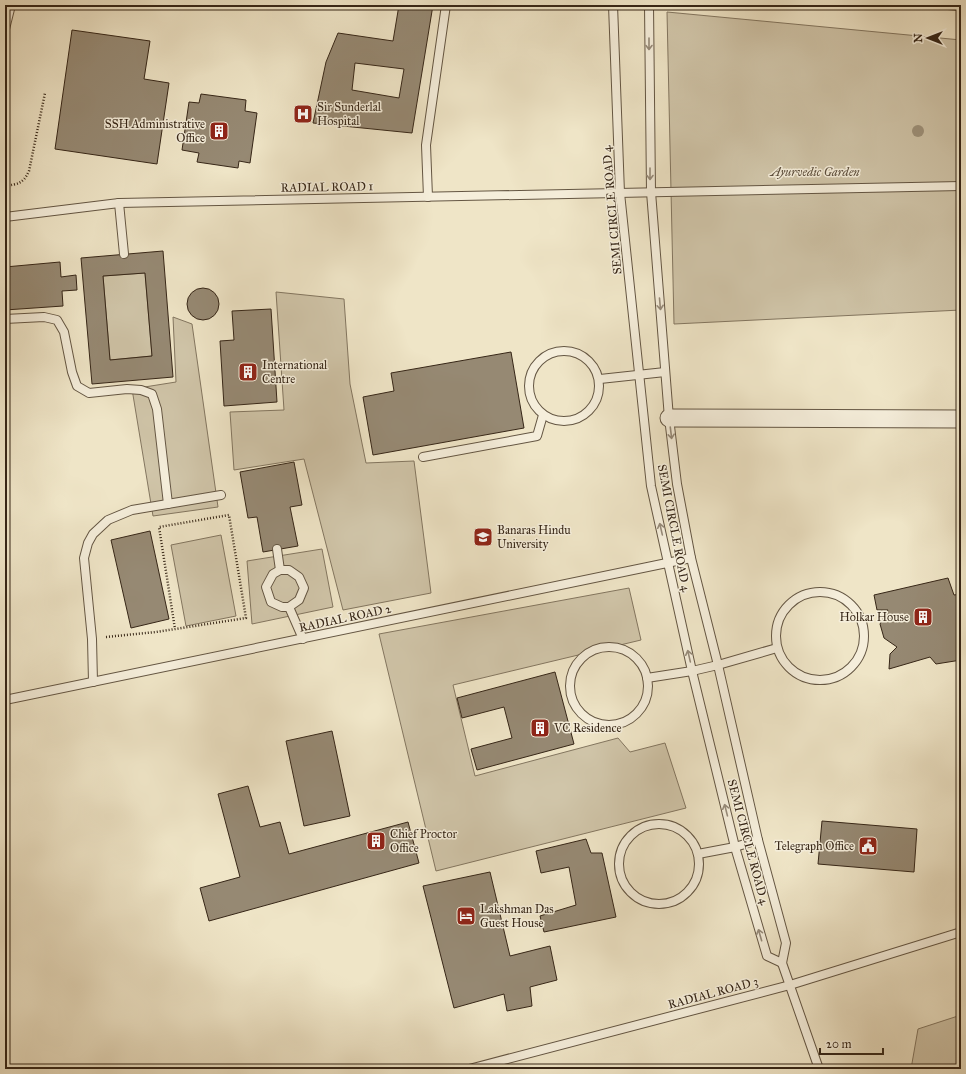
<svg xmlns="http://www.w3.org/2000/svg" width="966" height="1074" viewBox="0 0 966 1074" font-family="'IM FELL Great Primer',serif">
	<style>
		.green { fill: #d0c5a9; stroke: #837660 }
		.building { fill: #968973; stroke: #362617; fill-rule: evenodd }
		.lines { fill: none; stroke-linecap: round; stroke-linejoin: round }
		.lane-casing { stroke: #645643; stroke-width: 10 }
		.street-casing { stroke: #645643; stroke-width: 19 }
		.path { stroke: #362617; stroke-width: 2.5; stroke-dasharray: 1 2; stroke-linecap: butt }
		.lane { stroke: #f5eedb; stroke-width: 8 }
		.street { stroke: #f5eedb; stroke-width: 17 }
		.tree { fill: #9e927b }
		.oneway { stroke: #968a79 }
		.labels { text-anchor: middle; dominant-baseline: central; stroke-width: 3; stroke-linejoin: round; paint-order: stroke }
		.poi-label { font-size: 12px; fill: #362617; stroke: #f5eedb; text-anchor: start }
		.park-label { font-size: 12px; font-style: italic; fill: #5c4e3c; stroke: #f5eedb }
		.street-label { font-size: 12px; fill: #362617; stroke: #f5eedb }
	</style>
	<rect width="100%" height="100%" fill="#efe5c7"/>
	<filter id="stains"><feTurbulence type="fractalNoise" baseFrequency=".005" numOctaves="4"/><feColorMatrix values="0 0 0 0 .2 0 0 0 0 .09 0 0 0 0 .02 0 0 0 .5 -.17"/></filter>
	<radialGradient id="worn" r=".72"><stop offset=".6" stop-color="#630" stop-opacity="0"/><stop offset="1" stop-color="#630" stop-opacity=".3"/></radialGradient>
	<g class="green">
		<path d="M667 12 961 40V310L674 324Z"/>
		<path d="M145 273 152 356 110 360 103 276Z"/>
		<path d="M276 292 344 299 350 384 366 463 414 461 431 593 343 610 304 459 234 470 230 412 284 410Z"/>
		<path d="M173 317 192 324 218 507 153 516 132 389 176 382Z"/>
		<path d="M221 535 236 616 186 626 171 545Z"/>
		<path d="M322 549 333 607 252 624 247 561Z"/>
		<path d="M629 588 641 640 453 685 475 776 618 738 630 752 665 743 686 808 436 871 379 634Z"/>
		<path d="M961 1015V1069H911L918 1029Z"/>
	</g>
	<g class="building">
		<path d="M399 5H433L412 133 313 123 326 62 338 33 393 41ZM355 63 404 69 399 98 352 90Z"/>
		<path d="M72 30 150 41 144 79 169 83 157 164 55 149Z"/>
		<path d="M201 94 246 100 245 111 257 113 250 163 239 161 238 168 197 162 199 153 182 150 189 102 199 103Z"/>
		<path d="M163 251 173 377 92 384 81 258ZM145 273 152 356 110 360 103 276Z"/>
		<path d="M60 262 61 277 76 275 77 290 62 291 63 306 5 310V267Z"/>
		<circle cx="203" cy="304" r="16"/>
		<path d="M271 309 277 402 224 406 220 341 234 340 232 311Z"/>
		<path d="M511 352 524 428 373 455 363 397 394 391 391 373Z"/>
		<path d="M294 462 302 505 290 507 298 546 263 552 257 517 248 518 240 472Z"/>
		<path d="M150 531 169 619 131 628 111 540Z"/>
		<path d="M948 578 954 595 961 594V660L936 664 930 657 889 669 890 654 897 647 884 638 880 624 888 610H877L874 595Z"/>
		<path d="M555 672 574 744 477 770 471 749 512 738 504 707 462 718 457 698Z"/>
		<path d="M332 731 350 816 304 826 286 741Z"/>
		<path d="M248 786 260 827 280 822 289 854 408 822 419 863 209 921 200 888 240 877 218 794Z"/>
		<path d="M822 821 917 829 914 872 818 864Z"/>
		<path d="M586 839 591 853H602L616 917 544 932 540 916 576 905 569 867 541 873 536 851Z"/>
		<path d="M490 872 510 956 550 946 557 980 530 987 532 1006 507 1011 504 994 454 1008 423 886Z"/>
	</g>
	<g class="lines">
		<defs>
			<g id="lane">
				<path d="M613 5 620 193 651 486 692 671 735 847 767 956 782 963"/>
				<path d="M649 5 651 192 669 418 677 484 691 558 718 665 758 840 786 943 782 963 819 1069"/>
				<path d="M948 5 961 6"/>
				<path d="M5 29 11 5"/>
				<path d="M428 197 426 145 446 5"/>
				<path d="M119 203 124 254"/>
				<path d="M5 217 119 203 961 186"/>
				<path d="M5 319 44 317 57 320 64 332 72 372 77 386 89 393 127 389 141 390 152 394 157 409 168 504"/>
				<circle cx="564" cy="386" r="35"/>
				<path d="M600 379 665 372"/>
				<path d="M423 457 537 436 543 415"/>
				<path d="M277 549 280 570"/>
				<circle cx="820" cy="636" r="44"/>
				<path d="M289 607 299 600 304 588 299 577 289 570H280L273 574 266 587 271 602 282 607H289L303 639"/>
				<circle cx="609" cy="686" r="39"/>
				<path d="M647 678 692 671 718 665 777 648"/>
				<path d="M93 682 92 639 84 558 88 543 93 534 108 520 132 510 221 495"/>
				<path d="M5 700 691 558"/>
				<circle cx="659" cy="864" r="40"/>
				<path d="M698 854 735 847 758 840"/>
				<path d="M469 1069 790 985 961 932"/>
			</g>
			<path id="street" d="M669 418 961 419"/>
		</defs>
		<use href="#lane" class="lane-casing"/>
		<use href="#street" class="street-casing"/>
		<g class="path">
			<path d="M5 186C18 184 23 184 29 171L45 93"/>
			<path d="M106 637 156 632 246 618 229 515 159 527 175 629"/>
		</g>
		<use href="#lane" class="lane"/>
		<use href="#street" class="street"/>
	</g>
	<circle class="tree" cx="918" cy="131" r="6"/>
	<defs><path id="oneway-shaft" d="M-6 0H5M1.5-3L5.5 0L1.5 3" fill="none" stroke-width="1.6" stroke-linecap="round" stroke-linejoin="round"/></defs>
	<g class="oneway">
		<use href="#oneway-shaft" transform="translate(649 44) rotate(90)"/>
		<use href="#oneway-shaft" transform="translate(650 174) rotate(90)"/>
		<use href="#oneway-shaft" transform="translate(660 304) rotate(85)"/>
		<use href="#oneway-shaft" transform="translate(671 433) rotate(83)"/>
		<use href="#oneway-shaft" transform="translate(661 529) rotate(-103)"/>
		<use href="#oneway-shaft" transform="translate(689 656) rotate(-103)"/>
		<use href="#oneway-shaft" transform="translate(726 810) rotate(-104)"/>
		<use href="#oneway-shaft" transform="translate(760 935) rotate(-106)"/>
	</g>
	<defs>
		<symbol id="hospital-square" viewBox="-11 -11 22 22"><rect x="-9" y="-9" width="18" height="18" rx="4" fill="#8f2418" stroke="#f5eedb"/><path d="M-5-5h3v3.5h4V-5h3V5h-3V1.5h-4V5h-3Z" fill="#fff"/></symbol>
		<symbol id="building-square" viewBox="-11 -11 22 22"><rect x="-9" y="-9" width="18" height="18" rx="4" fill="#8f2418" stroke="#f5eedb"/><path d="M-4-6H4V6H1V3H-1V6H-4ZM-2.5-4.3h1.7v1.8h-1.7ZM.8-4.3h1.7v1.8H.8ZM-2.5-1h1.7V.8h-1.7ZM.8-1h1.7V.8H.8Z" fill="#fff"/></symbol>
		<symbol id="university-square" viewBox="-11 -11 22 22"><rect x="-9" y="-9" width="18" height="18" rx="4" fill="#8f2418" stroke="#f5eedb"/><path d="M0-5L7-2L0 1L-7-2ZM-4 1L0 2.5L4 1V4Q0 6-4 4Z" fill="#fff"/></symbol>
		<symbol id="civic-square" viewBox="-11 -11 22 22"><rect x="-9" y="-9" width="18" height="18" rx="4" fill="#8f2418" stroke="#f5eedb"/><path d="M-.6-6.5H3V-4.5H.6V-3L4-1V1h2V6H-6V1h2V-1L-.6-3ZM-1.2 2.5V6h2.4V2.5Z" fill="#fff"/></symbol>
		<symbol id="hotel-square" viewBox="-11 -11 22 22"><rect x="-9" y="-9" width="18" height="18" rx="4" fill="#8f2418" stroke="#f5eedb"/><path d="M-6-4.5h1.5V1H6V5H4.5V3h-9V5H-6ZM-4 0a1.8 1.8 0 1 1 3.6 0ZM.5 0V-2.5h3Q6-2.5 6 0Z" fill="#fff"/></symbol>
	</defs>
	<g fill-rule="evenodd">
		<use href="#hospital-square" x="292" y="103" width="22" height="22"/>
		<use href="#building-square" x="208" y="120" width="22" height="22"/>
		<use href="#building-square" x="237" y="361" width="22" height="22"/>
		<use href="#university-square" x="472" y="526" width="22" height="22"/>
		<use href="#building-square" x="912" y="606" width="22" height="22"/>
		<use href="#building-square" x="529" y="717" width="22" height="22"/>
		<use href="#building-square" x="365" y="830" width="22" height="22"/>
		<use href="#civic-square" x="857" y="835" width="22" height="22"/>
		<use href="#hotel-square" x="455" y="905" width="22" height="22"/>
	</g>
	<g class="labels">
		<g class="poi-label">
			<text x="317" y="107">Sir Sunderlal<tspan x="317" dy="14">Hospital</tspan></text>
			<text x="205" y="124" text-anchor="end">SSH Administrative<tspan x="205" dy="14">Office</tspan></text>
			<text x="262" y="365">International<tspan x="262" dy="14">Centre</tspan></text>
			<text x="497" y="530">Banaras Hindu<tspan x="497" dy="14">University</tspan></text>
			<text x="909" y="617" text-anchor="end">Holkar House</text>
			<text x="554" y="728">VC Residence</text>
			<text x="390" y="834">Chief Proctor<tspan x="390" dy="14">Office</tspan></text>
			<text x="854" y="846" text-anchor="end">Telegraph Office</text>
			<text x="480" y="909">Lakshman Das<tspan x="480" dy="14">Guest House</tspan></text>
		</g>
		<g class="park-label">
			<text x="815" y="172">Ayurvedic Garden</text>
		</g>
		<g class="street-label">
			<text transform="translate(327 187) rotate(-1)">RADIAL ROAD 1</text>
			<text transform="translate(612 210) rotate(-95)">SEMI CIRCLE ROAD 4</text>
			<text transform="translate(674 528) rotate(79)">SEMI CIRCLE ROAD 4</text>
			<text transform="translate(345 618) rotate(-12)">RADIAL ROAD 2</text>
			<text transform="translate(748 842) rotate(75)">SEMI CIRCLE ROAD 4</text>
			<text transform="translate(713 993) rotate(-15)">RADIAL ROAD 3</text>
		</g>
	</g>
	<rect width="966" height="1074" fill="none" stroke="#efe5c7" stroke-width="20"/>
	<rect x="6" y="6" width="954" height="1062" fill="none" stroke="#362617" stroke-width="2"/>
	<rect x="10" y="10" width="946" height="1054" fill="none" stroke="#362617"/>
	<g transform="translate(928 38) rotate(270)" stroke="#f5eedb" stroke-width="3" paint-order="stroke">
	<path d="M0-3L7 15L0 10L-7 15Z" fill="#362617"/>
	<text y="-6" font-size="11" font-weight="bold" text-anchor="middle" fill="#362617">N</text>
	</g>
	<path d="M820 1048v6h63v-6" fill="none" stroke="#362617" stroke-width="2"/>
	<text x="826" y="1048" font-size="12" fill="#362617" stroke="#f5eedb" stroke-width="3" paint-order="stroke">20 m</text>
	<rect width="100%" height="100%" filter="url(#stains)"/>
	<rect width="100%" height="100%" fill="url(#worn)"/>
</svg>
